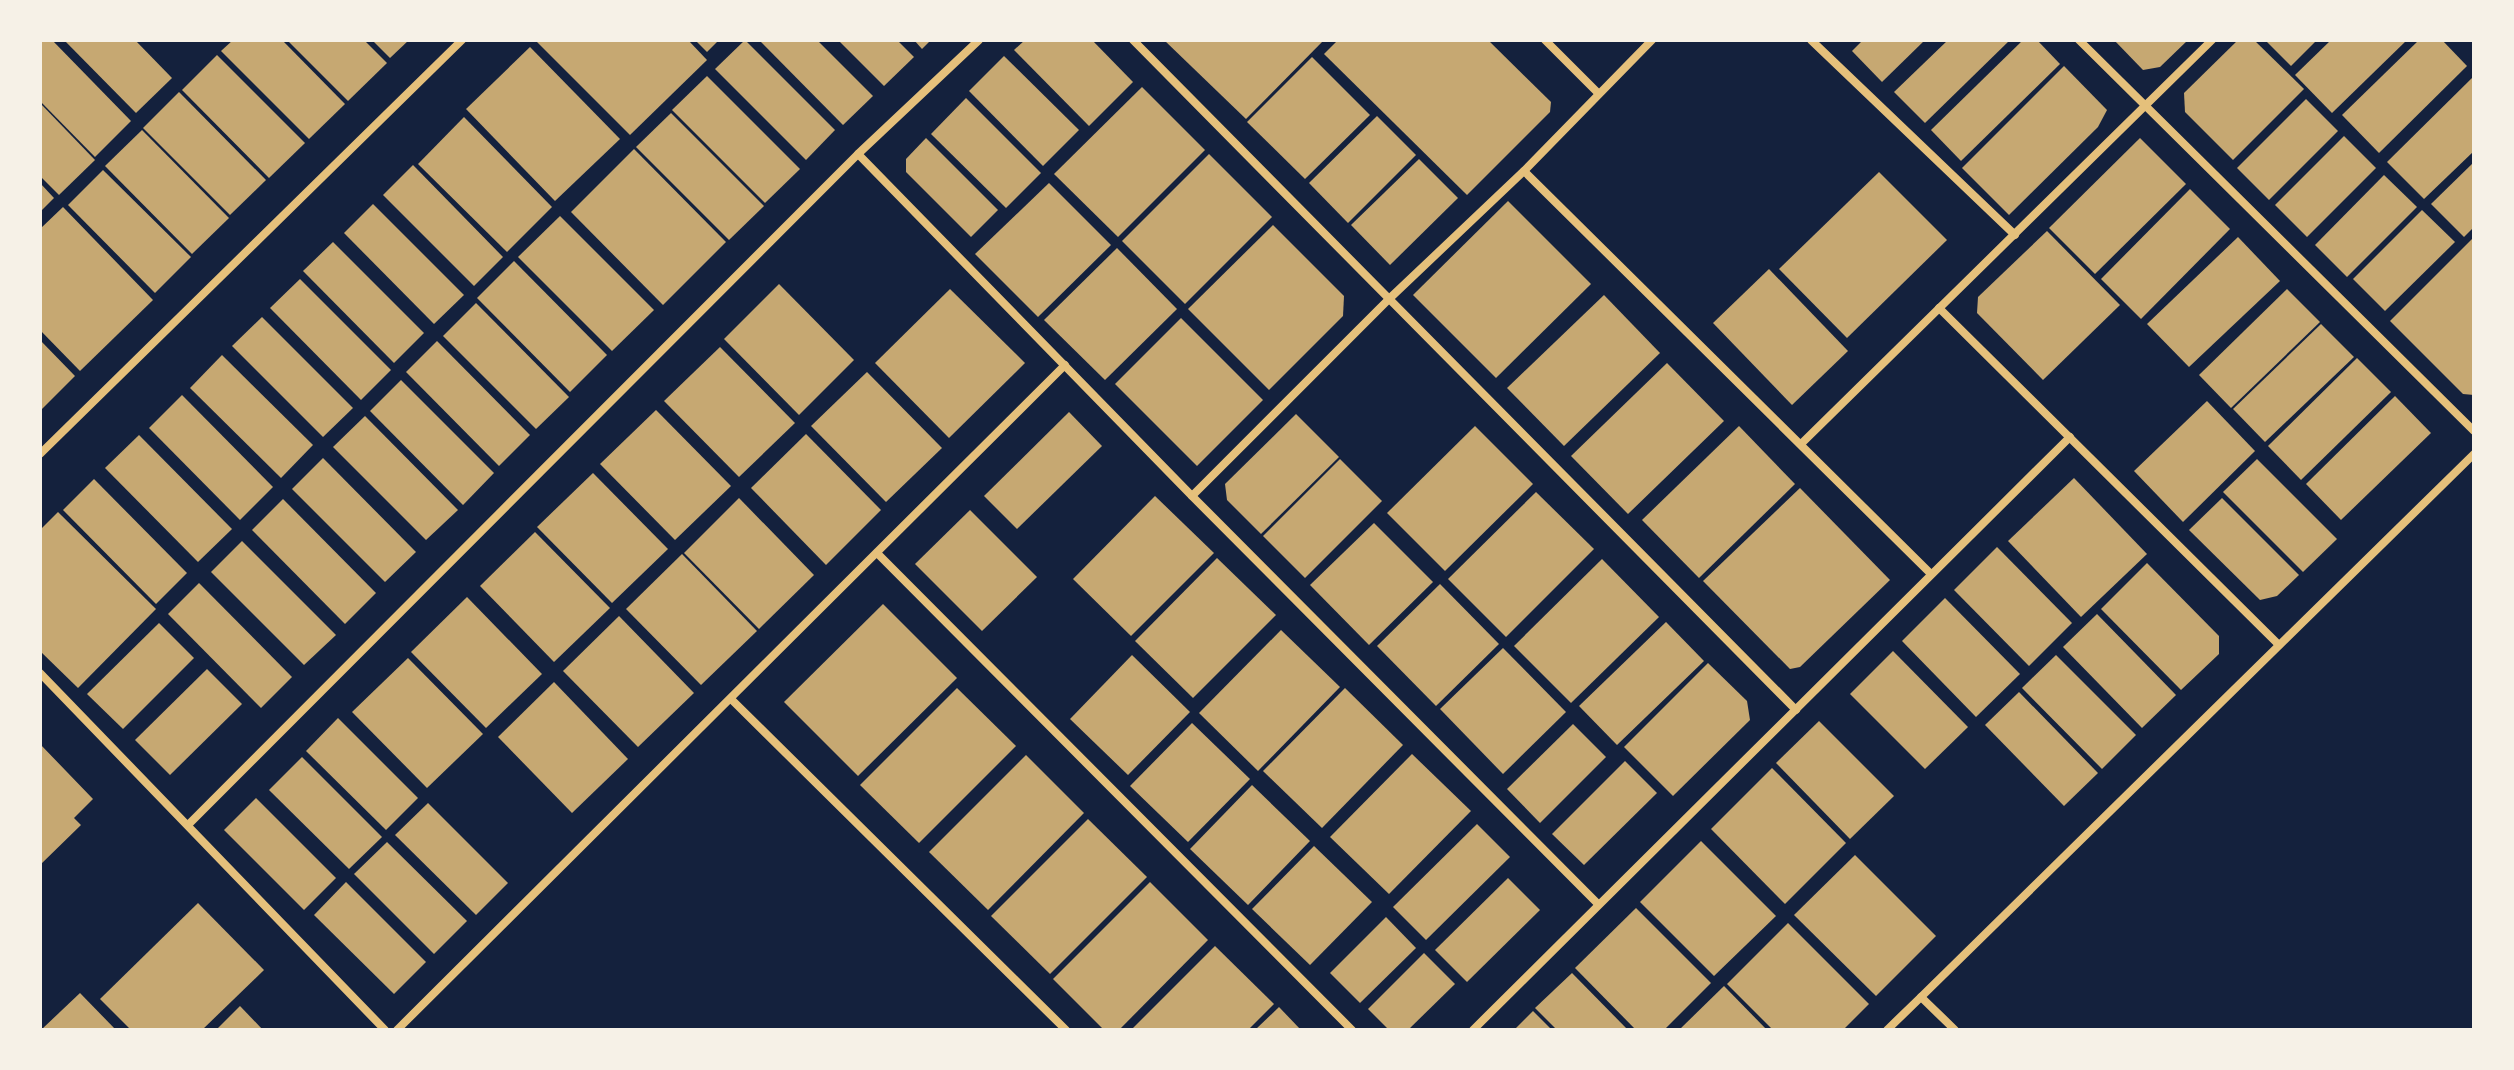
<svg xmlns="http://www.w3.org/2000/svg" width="2514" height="1070" viewBox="0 0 2514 1070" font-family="Roboto,sans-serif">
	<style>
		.building { fill: #c6a872 }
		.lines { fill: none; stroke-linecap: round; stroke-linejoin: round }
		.minor { stroke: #e5c07b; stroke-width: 8 }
	</style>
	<rect width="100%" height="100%" fill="#14213d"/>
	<g class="building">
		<path d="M40 40H52L131 121 95 157 40 101Z"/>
		<path d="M64 40H135L172 78 136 113Z"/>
		<path d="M233 40H282L345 104 309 139 221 51Z"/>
		<path d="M287 40H364L387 63 348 101Z"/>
		<path d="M372 40H409L390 58Z"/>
		<path d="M535 40H688L707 60 630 135Z"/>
		<path d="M695 40H719L707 52Z"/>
		<path d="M745 40 835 130 806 160 715 69Z"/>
		<path d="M759 40H817L873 96 843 125Z"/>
		<path d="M838 40H897L914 57 884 86Z"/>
		<path d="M914 40H931L922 49Z"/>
		<path d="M1025 40H1092L1133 82 1089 126 1014 50Z"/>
		<path d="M1164 40H1324L1246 119Z"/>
		<path d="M1338 40H1488L1551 102 1550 112 1467 195 1324 54Z"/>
		<path d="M1863 40H1925L1882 82 1852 51Z"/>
		<path d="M1948 40H2010L1925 123 1894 92Z"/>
		<path d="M2023 40H2037L2060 64 1961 161 1931 130Z"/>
		<path d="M2114 40H2188L2160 67 2143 70Z"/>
		<path d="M2238 40H2254L2304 89 2233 160 2185 112 2184 93Z"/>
		<path d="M2265 40H2317L2291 66Z"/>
		<path d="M2331 40H2407L2332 113 2295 75Z"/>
		<path d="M2419 40H2442L2467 66 2379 153 2342 115Z"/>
		<path d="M530 47 620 139 555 201 466 109Z"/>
		<path d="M217 55 305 143 269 178 182 90Z"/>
		<path d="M1004 56 1079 130 1043 166 969 91Z"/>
		<path d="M1312 57 1370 115 1305 179 1247 122Z"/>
		<path d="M2064 66 2107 110 2098 127 2009 215 1962 168Z"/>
		<path d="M707 76 800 169 765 203 672 110Z"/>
		<path d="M2474 76V151L2424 199 2387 162Z"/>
		<path d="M1142 87 1205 150 1118 237 1054 174Z"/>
		<path d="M179 92 266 180 230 215 143 128Z"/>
		<path d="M966 98 1041 173 1006 208 931 134Z"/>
		<path d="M2306 99 2338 131 2269 200 2237 168Z"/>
		<path d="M40 103 95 160 59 195 40 176Z"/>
		<path d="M671 113 764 206 729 240 636 147Z"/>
		<path d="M1377 116 1416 155 1348 223 1309 183Z"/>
		<path d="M464 117 552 207 507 252 418 164Z"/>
		<path d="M142 130 229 218 192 254 105 166Z"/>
		<path d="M2344 136 2376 168 2307 237 2275 205Z"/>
		<path d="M926 138 998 210 971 237 906 172V159Z"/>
		<path d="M2140 138 2186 184 2095 274 2049 228Z"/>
		<path d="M634 149 726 242 663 305 571 212Z"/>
		<path d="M1209 154 1272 217 1185 304 1122 241Z"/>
		<path d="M1419 159 1458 198 1390 265 1351 225Z"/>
		<path d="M2474 162V227L2464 237 2431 204Z"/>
		<path d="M413 165 503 257 474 286 383 195Z"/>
		<path d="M103 170 191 257 155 293 68 205Z"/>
		<path d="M1879 172 1947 240 1847 338 1779 269Z"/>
		<path d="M2384 175 2417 207 2347 277 2315 245Z"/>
		<path d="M40 183 54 198 40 212Z"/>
		<path d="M1049 183 1111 245 1038 317 975 254Z"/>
		<path d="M2190 189 2230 229 2141 319 2101 279Z"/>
		<path d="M1508 201 1591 284 1496 378 1413 295Z"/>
		<path d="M373 204 464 295 434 324 344 233Z"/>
		<path d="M63 207 153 300 80 371 40 330V229Z"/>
		<path d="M2422 210 2455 242 2385 311 2353 279Z"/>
		<path d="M560 216 654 310 612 351 518 257Z"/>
		<path d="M1273 225 1344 296 1343 316 1269 390 1188 309Z"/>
		<path d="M2047 231 2120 305 2043 380 1977 313 1978 297Z"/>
		<path d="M2238 237 2280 281 2189 367 2147 324Z"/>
		<path d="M2474 237V395L2463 394 2390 321Z"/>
		<path d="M333 242 424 333 394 363 303 271Z"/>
		<path d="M1117 248 1177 309 1105 380 1044 320Z"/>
		<path d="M514 261 607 355 570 392 477 298Z"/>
		<path d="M1769 269 1848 351 1792 405 1713 323Z"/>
		<path d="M300 279 391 370 361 400 270 308Z"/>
		<path d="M779 284 854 360 799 415 724 339Z"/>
		<path d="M950 289 1025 363 949 438 875 363Z"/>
		<path d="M2287 289 2320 322 2231 408 2199 375Z"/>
		<path d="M1604 295 1660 353 1564 446 1507 388Z"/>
		<path d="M476 303 569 397 536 429 443 336Z"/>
		<path d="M262 317 353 408 323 437 232 346Z"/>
		<path d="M1181 318 1263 400 1197 466 1115 384Z"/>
		<path d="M2321 324 2354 357 2265 442 2233 409Z"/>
		<path d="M40 340 75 376 40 411Z"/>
		<path d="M437 341 530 435 499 466 406 372Z"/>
		<path d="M720 347 795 423 739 477 664 401Z"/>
		<path d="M222 355 313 445 281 478 190 388Z"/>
		<path d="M2357 358 2391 392 2301 480 2268 446Z"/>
		<path d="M1667 363 1724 421 1628 514 1571 456Z"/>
		<path d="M867 372 942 448 886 502 811 426Z"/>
		<path d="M401 380 494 473 463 505 370 411Z"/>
		<path d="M182 395 273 487 240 520 149 428Z"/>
		<path d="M2395 396 2431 433 2341 520 2306 484Z"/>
		<path d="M2207 401 2255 451 2183 522 2134 471Z"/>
		<path d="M656 410 731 486 675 540 600 464Z"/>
		<path d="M1069 412 1102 446 1017 529 984 496Z"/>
		<path d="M1296 414 1339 457 1261 534 1227 500 1225 484Z"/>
		<path d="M365 416 458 510 426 540 333 447Z"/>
		<path d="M1475 426 1533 484 1445 571 1387 513Z"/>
		<path d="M1739 426 1795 484 1699 578 1642 520Z"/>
		<path d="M806 434 881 510 826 565 751 488Z"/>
		<path d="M139 435 232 529 198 562 105 468Z"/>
		<path d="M323 458 416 552 385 582 292 489Z"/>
		<path d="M1340 459 1382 501 1305 578 1263 536Z"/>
		<path d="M2257 459 2337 539 2303 572 2223 492Z"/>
		<path d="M593 473 668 549 612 603 537 527Z"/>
		<path d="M2074 478 2147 554 2081 617 2008 541Z"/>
		<path d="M94 479 187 573 156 604 63 510Z"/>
		<path d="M1800 488 1890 580 1800 667 1790 669 1703 581Z"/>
		<path d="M1536 492 1594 549 1506 637 1448 579Z"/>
		<path d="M1155 496 1214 553 1131 636 1073 579Z"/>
		<path d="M739 498 814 575 759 629 684 553Z"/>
		<path d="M2222 498 2299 575 2277 596 2260 600 2189 530Z"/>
		<path d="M283 499 376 593 345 624 252 530Z"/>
		<path d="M970 510 1037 577 982 631 915 564Z"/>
		<path d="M58 512 156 609 78 688 40 651V530Z"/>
		<path d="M1374 523 1433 582 1369 645 1310 585Z"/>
		<path d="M535 532 610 608 554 662 480 586Z"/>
		<path d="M242 541 336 635 304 665 211 572Z"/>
		<path d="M1997 547 2072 623 2029 666 1954 590Z"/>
		<path d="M682 554 757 631 701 685 626 609Z"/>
		<path d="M1217 558 1276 615 1193 698 1135 641Z"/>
		<path d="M1602 559 1659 617 1571 703 1514 646Z"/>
		<path d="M2147 563 2219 636V654L2181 690 2101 609Z"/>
		<path d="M199 583 292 677 261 708 168 614Z"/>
		<path d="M1440 584 1499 644 1436 706 1377 646Z"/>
		<path d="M467 597 542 674 486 728 411 652Z"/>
		<path d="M1945 598 2020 674 1976 717 1902 641Z"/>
		<path d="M883 604 957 678 858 776 784 702Z"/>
		<path d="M2097 614 2176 695 2142 728 2063 647Z"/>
		<path d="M619 616 694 693 638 747 563 671Z"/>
		<path d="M1666 622 1704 661 1617 745 1579 706Z"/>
		<path d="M159 623 194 658 123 729 87 694Z"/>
		<path d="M1281 630 1340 687 1258 771 1199 713Z"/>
		<path d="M1503 648 1566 712 1503 774 1440 709Z"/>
		<path d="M1893 651 1968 727 1925 769 1850 694Z"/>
		<path d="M1132 655 1190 712 1128 775 1070 719Z"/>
		<path d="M2056 655 2136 735 2102 769 2022 688Z"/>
		<path d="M408 658 483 734 427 788 352 712Z"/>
		<path d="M1708 663 1747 701 1750 720 1673 796 1624 747Z"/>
		<path d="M207 669 242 704 170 775 135 740Z"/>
		<path d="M554 682 628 759 572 813 498 737Z"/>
		<path d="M957 688 1016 746 919 843 860 785Z"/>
		<path d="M1345 688 1403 745 1322 828 1263 771Z"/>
		<path d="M2019 692 2098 773 2064 806 1985 725Z"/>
		<path d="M338 718 418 798 386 830 306 751Z"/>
		<path d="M1819 721 1894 796 1850 839 1776 763Z"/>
		<path d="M1192 723 1250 779 1188 842 1130 786Z"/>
		<path d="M1573 724 1606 757 1540 823 1507 789Z"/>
		<path d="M40 744 93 799 74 818 81 825 40 865Z"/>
		<path d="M1412 754 1471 811 1389 894 1330 837Z"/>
		<path d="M1026 755 1084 813 988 910 929 852Z"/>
		<path d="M302 757 382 837 349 869 269 790Z"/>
		<path d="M1625 761 1657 793 1584 865 1552 834Z"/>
		<path d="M1772 768 1846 843 1785 904 1711 829Z"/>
		<path d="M1252 785 1310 841 1248 905 1190 849Z"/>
		<path d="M256 798 336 878 304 910 224 830Z"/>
		<path d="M428 803 508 883 476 915 395 835Z"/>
		<path d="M1088 819 1147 877 1050 974 991 916Z"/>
		<path d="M1477 824 1510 857 1426 940 1393 907Z"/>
		<path d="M1701 841 1776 916 1714 976 1640 902Z"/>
		<path d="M387 842 467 921 434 954 354 874Z"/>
		<path d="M1314 846 1372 902 1310 965 1252 909Z"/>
		<path d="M1855 855 1936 936 1876 996 1794 915Z"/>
		<path d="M1508 878 1540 910 1467 982 1435 950Z"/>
		<path d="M346 882 426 962 394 994 314 915Z"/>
		<path d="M1150 882 1208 940 1119 1030H1104L1053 979Z"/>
		<path d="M198 903 264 970 202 1030H131L100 999Z"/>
		<path d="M1636 908 1711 983 1664 1030H1636L1575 968Z"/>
		<path d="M1386 917 1416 948 1360 1003 1330 973Z"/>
		<path d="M1788 923 1869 1004 1843 1030H1773L1727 984Z"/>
		<path d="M1215 946 1274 1004 1248 1030H1131Z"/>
		<path d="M1424 953 1455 984 1408 1030H1389L1368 1009Z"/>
		<path d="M1572 973 1628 1030H1557L1535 1008Z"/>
		<path d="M1724 986 1767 1030H1679Z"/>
		<path d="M80 993 116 1030H41Z"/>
		<path d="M240 1006 263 1030H216Z"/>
		<path d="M1279 1007 1301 1030H1255Z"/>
		<path d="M1533 1011 1552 1030H1514Z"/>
	</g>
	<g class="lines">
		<g class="minor">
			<path d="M1133 40 1796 710"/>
			<path d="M1545 40 1598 93"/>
			<path d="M1811 40 2015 235"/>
			<path d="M2079 40 2474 431"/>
			<path d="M858 154 1192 496 1598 904"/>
			<path d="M1524 171 1931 574"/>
			<path d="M1939 308 2279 645"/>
			<path d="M1801 444 2212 40"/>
			<path d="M40 454 462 40"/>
			<path d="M1192 496 1389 299 1524 171 1652 40"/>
			<path d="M877 553 1352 1030"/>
			<path d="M40 673 385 1030"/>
			<path d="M731 699 1066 1030"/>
			<path d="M188 825 858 154 979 40"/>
			<path d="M397 1030 1065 365"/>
			<path d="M1473 1030 2070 437"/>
			<path d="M1887 1030 1921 997"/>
			<path d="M1955 1030 1921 997 2474 454"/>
		</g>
	</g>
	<rect width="2514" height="1070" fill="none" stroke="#f6f1e7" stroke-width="84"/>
</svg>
